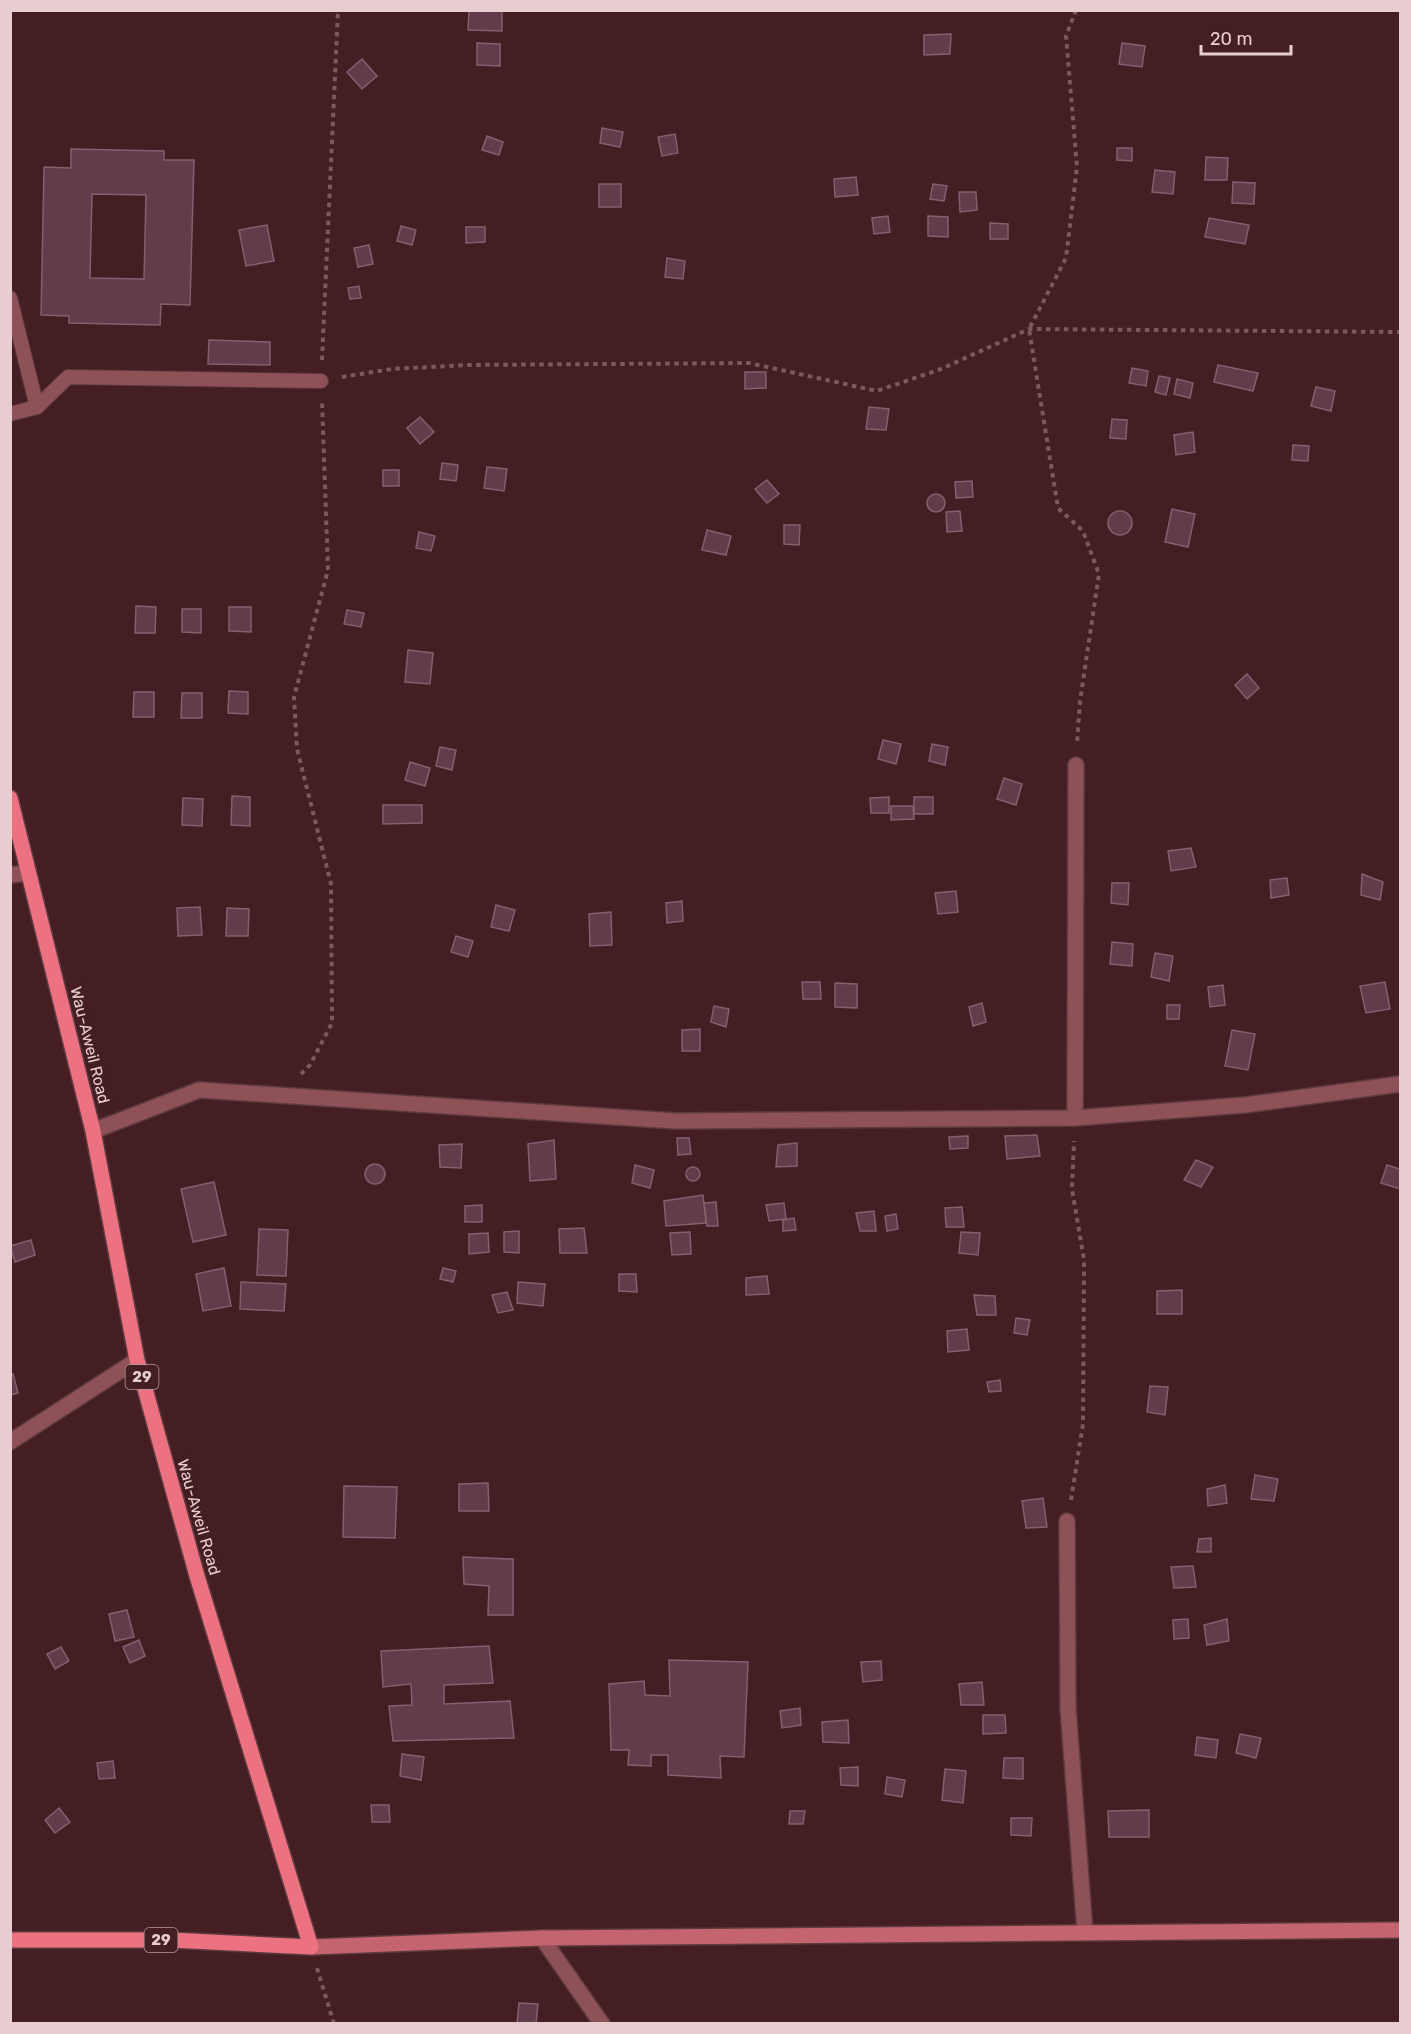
<svg xmlns="http://www.w3.org/2000/svg" width="1411" height="2034" viewBox="0 0 1411 2034" font-family="Rubik,sans-serif">
	<style>
		.building { fill: #633c4c; stroke: #875e6e; stroke-width: 1.5; fill-rule: evenodd }
		.lines { fill: none; stroke-linecap: round; stroke-linejoin: round }
		.lane-casing { stroke: #5e3a3e; stroke-width: 16 }
		.street-casing { stroke: #5e3a3e; stroke-width: 18 }
		.secondary-casing { stroke: #5e3a3e; stroke-width: 18 }
		.primary-casing { stroke: #5e3a3e; stroke-width: 18 }
		.path { stroke: #7b595d; stroke-width: 4; stroke-dasharray: 4.5 4.5; stroke-linecap: butt }
		.lane { stroke: #8d5157; stroke-width: 14 }
		.street { stroke: #8d5157; stroke-width: 15 }
		.secondary { stroke: #c4646f; stroke-width: 15 }
		.primary { stroke: #ed7281; stroke-width: 15 }
		.labels { text-anchor: middle; dominant-baseline: central; stroke-width: 6; stroke-linejoin: round; paint-order: stroke }
		.shield { fill: #441e22; stroke: #b6989b; stroke-width: 1.5 }
		.shield-label { font-size: 15px; font-weight: bold; fill: #e7cdcf }
		.street-label { font-size: 16px; fill: #e7cdcf; stroke: #441e22 }
	</style>
	<rect width="100%" height="100%" fill="#441e22"/>
	<g class="building">
		<path d="M469 10H502V31L468 30Z"/>
		<path d="M951 34 950 54 924 55V35Z"/>
		<path d="M477 43 500 44V66L477 65Z"/>
		<path d="M1122 43 1145 46 1142 67 1119 64Z"/>
		<path d="M362 59 377 76 362 89 347 72Z"/>
		<path d="M602 128 623 132 620 147 600 143Z"/>
		<path d="M675 134 678 153 662 156 658 137Z"/>
		<path d="M487 136 503 142 499 155 482 150Z"/>
		<path d="M1117 148H1132V161L1117 160Z"/>
		<path d="M71 149 164 151V160H194L190 305 161 304 160 325 69 323V316L41 315 44 167 71 168ZM92 194 146 195 144 279 90 278Z"/>
		<path d="M1206 157 1228 158 1227 180H1205Z"/>
		<path d="M1155 170 1175 172 1173 194 1152 192Z"/>
		<path d="M856 177 858 195 835 197 834 179Z"/>
		<path d="M1233 182 1255 183 1254 204 1232 203Z"/>
		<rect x="599" y="184" width="22" height="23"/>
		<path d="M933 184 947 186 944 201 930 199Z"/>
		<path d="M959 192H976L977 210 960 212Z"/>
		<path d="M888 216 890 232 874 234 872 218Z"/>
		<path d="M928 216 948 217V237L928 236Z"/>
		<path d="M1209 218 1249 225 1245 244 1205 237Z"/>
		<path d="M990 223 1008 224V239H990Z"/>
		<path d="M267 225 274 261 246 266 239 230Z"/>
		<path d="M401 226 416 230 412 245 397 241Z"/>
		<path d="M466 227H485V242L466 243Z"/>
		<path d="M369 245 373 264 358 267 354 248Z"/>
		<path d="M667 258 685 261 683 279 665 277Z"/>
		<path d="M359 286 361 298 350 299 348 288Z"/>
		<path d="M209 340 270 342V365L208 364Z"/>
		<path d="M1218 365 1258 373 1253 391 1214 382Z"/>
		<path d="M1132 368 1148 371 1146 386 1129 383Z"/>
		<path d="M745 372H766V388L745 389Z"/>
		<path d="M1159 376 1170 378 1166 395 1155 392Z"/>
		<path d="M1177 379 1193 383 1190 398 1174 394Z"/>
		<path d="M1316 387 1335 391 1331 411 1311 406Z"/>
		<path d="M869 407 889 409 886 430 866 429Z"/>
		<path d="M420 417 434 432 420 444 407 428Z"/>
		<path d="M1112 419 1127 420 1126 439 1110 438Z"/>
		<path d="M1193 432 1195 452 1176 455 1174 435Z"/>
		<path d="M1293 445 1309 446 1308 461 1292 460Z"/>
		<path d="M442 463 458 465 456 481 440 479Z"/>
		<path d="M487 467 507 469 504 491 484 488Z"/>
		<rect x="383" y="470" width="16" height="16"/>
		<path d="M767 480 779 494 767 503 755 489Z"/>
		<path d="M972 481 973 497 956 498 955 482Z"/>
		<circle cx="936" cy="503" r="9"/>
		<path d="M1172 509 1195 514 1188 547 1165 542Z"/>
		<circle cx="1120" cy="523" r="12"/>
		<path d="M960 511 962 531 947 532 946 512Z"/>
		<path d="M784 525H800L799 545 784 544Z"/>
		<path d="M707 530 731 536 726 555 702 550Z"/>
		<path d="M419 532 435 536 431 551 416 548Z"/>
		<path d="M136 606 156 607 155 633H135Z"/>
		<path d="M229 607H251V632L229 631Z"/>
		<path d="M182 609H201V633L182 632Z"/>
		<path d="M347 610 364 613 361 627 344 624Z"/>
		<path d="M408 650 433 653 430 684 405 682Z"/>
		<path d="M1247 674 1259 688 1247 699 1235 685Z"/>
		<path d="M229 691 248 692V714L228 713Z"/>
		<path d="M134 692H154V717H133Z"/>
		<path d="M182 693H202V718H181Z"/>
		<path d="M883 740 901 744 896 764 878 759Z"/>
		<path d="M932 744 948 747 945 765 929 761Z"/>
		<path d="M440 747 456 750 452 770 436 766Z"/>
		<path d="M410 762 430 768 425 786 405 780Z"/>
		<path d="M1004 778 1022 784 1016 805 997 799Z"/>
		<path d="M232 796 250 797V826L231 825Z"/>
		<path d="M889 797V813H871L870 798Z"/>
		<rect x="914" y="797" width="19" height="17"/>
		<path d="M183 798 203 799 202 826 182 825Z"/>
		<path d="M383 805H422V823L383 824Z"/>
		<path d="M891 806H913L914 819 891 820Z"/>
		<path d="M1191 848 1196 867 1171 871 1168 851Z"/>
		<path d="M1362 874 1383 882 1380 900 1361 895Z"/>
		<path d="M1287 878 1289 895 1271 898 1270 880Z"/>
		<path d="M1112 883H1129L1128 905 1111 903Z"/>
		<path d="M956 891 958 912 938 914 935 893Z"/>
		<path d="M682 901 683 921 667 923 666 903Z"/>
		<path d="M496 905 515 910 509 931 491 927Z"/>
		<path d="M200 907 202 935 178 936 177 908Z"/>
		<path d="M227 908 249 909 248 936H226Z"/>
		<path d="M611 912 612 945 590 946 589 914Z"/>
		<path d="M456 936 473 941 468 957 451 952Z"/>
		<path d="M1112 942 1133 944 1132 966 1110 964Z"/>
		<path d="M1155 953 1173 956 1169 981 1151 977Z"/>
		<path d="M802 982H820L821 999H803Z"/>
		<path d="M1385 982 1390 1009 1366 1013 1360 986Z"/>
		<path d="M835 983 857 984V1008L835 1007Z"/>
		<path d="M1223 985 1225 1005 1210 1007 1208 987Z"/>
		<path d="M982 1003 986 1022 973 1026 969 1007Z"/>
		<path d="M1167 1005H1180L1179 1019H1167Z"/>
		<path d="M714 1006 729 1009 726 1027 711 1022Z"/>
		<path d="M700 1029V1051H682V1030Z"/>
		<path d="M1232 1030 1255 1034 1248 1070 1225 1066Z"/>
		<path d="M1037 1135 1040 1156 1007 1159 1005 1136Z"/>
		<path d="M968 1136V1148L950 1149 949 1137Z"/>
		<path d="M677 1138H689L691 1154 678 1155Z"/>
		<path d="M554 1140 556 1179 530 1181 528 1144Z"/>
		<path d="M797 1143V1166L776 1167 778 1145Z"/>
		<path d="M462 1144 461 1168 440 1167 439 1145Z"/>
		<path d="M1196 1160 1213 1167 1201 1187 1184 1180Z"/>
		<circle cx="375" cy="1174" r="10"/>
		<path d="M635 1165 654 1170 650 1188 632 1183Z"/>
		<path d="M1387 1165 1400 1169V1189L1381 1183Z"/>
		<circle cx="693" cy="1174" r="7"/>
		<path d="M214 1182 226 1235 193 1242 181 1189Z"/>
		<path d="M703 1195 706 1223 666 1226 664 1201Z"/>
		<path d="M716 1202 718 1226H707L704 1203Z"/>
		<path d="M784 1203 786 1219 769 1221 766 1205Z"/>
		<path d="M482 1205V1222H465V1206Z"/>
		<path d="M962 1207 964 1227H946L945 1208Z"/>
		<path d="M874 1211 876 1231H860L856 1213Z"/>
		<path d="M896 1214 898 1229 887 1231 885 1216Z"/>
		<path d="M794 1218 796 1230 783 1231V1220Z"/>
		<path d="M584 1228 587 1253H560L559 1229Z"/>
		<path d="M259 1229 288 1230 286 1276 257 1275Z"/>
		<path d="M519 1231V1253L504 1252V1232Z"/>
		<path d="M690 1232 691 1254 672 1255 670 1233Z"/>
		<path d="M961 1232 980 1233 978 1255 959 1253Z"/>
		<path d="M488 1233 489 1252 469 1254V1234Z"/>
		<path d="M31 1240 35 1255 15 1262 10 1246Z"/>
		<path d="M224 1268 231 1306 203 1311 196 1274Z"/>
		<path d="M443 1268 456 1271 453 1282 440 1279Z"/>
		<path d="M619 1274H636L637 1292 619 1291Z"/>
		<path d="M767 1276 769 1294 746 1295V1278Z"/>
		<path d="M241 1282 286 1284 284 1311 240 1309Z"/>
		<path d="M518 1282 545 1284 543 1306 517 1303Z"/>
		<path d="M1182 1290V1314H1157V1291Z"/>
		<path d="M507 1292 513 1310 498 1313 492 1295Z"/>
		<path d="M974 1295 995 1296 996 1315H977Z"/>
		<path d="M1016 1318 1030 1320 1027 1335 1014 1333Z"/>
		<path d="M967 1329 969 1350 948 1352 947 1331Z"/>
		<path d="M13 1374 18 1393 10 1395V1375Z"/>
		<path d="M1000 1380 1001 1391 989 1392 987 1382Z"/>
		<path d="M1150 1386 1168 1387 1165 1415 1147 1412Z"/>
		<path d="M1255 1475 1278 1479 1274 1501 1251 1499Z"/>
		<path d="M488 1483 489 1511H459V1484Z"/>
		<path d="M1225 1485 1227 1503 1208 1506 1207 1489Z"/>
		<path d="M344 1486 397 1487 395 1538 343 1537Z"/>
		<path d="M1043 1498 1047 1527 1026 1528 1022 1501Z"/>
		<path d="M1211 1538V1552H1197L1199 1539Z"/>
		<path d="M463 1557 513 1559V1615H488L489 1586 464 1584Z"/>
		<path d="M1193 1566 1196 1587 1174 1588 1171 1567Z"/>
		<path d="M127 1610 134 1637 115 1641 109 1614Z"/>
		<path d="M1188 1619 1189 1638 1174 1639 1173 1620Z"/>
		<path d="M1227 1619 1229 1641 1207 1645 1204 1625Z"/>
		<path d="M139 1640 145 1656 130 1663 123 1647Z"/>
		<path d="M489 1646 493 1683 444 1685V1704L510 1701 514 1738 393 1741 389 1706 412 1705 411 1684 383 1687 381 1651Z"/>
		<path d="M61 1647 69 1661 55 1669 47 1654Z"/>
		<path d="M669 1660 748 1662 744 1757 720 1756 721 1778 668 1775V1755H651V1766L628 1765 629 1750H611L609 1684 644 1681 645 1695 670 1696Z"/>
		<path d="M881 1661 882 1680 863 1682 861 1662Z"/>
		<path d="M982 1682 984 1705H961L959 1684Z"/>
		<path d="M800 1708 801 1725 782 1728 780 1711Z"/>
		<path d="M983 1715H1005L1006 1733 983 1734Z"/>
		<path d="M848 1720 849 1743 823 1742 822 1722Z"/>
		<path d="M1240 1734 1261 1738 1256 1758 1236 1753Z"/>
		<path d="M1197 1737 1218 1740 1216 1758 1195 1755Z"/>
		<path d="M402 1754 424 1757 421 1780 400 1776Z"/>
		<path d="M1004 1758H1023V1779L1003 1778Z"/>
		<path d="M113 1761 115 1778 99 1779 97 1763Z"/>
		<path d="M858 1767V1786L841 1785 840 1768Z"/>
		<path d="M945 1769 966 1771 963 1803 942 1800Z"/>
		<path d="M887 1777 905 1780 902 1797 885 1794Z"/>
		<path d="M371 1805H389L390 1822H372Z"/>
		<path d="M59 1808 70 1822 55 1833 45 1820Z"/>
		<path d="M1149 1810V1837H1109L1108 1811Z"/>
		<path d="M790 1811H805L803 1824H789Z"/>
		<path d="M1011 1818H1032L1031 1836 1011 1835Z"/>
		<path d="M519 2003 538 2004 536 2024H517Z"/>
	</g>
	<g class="lines">
		<defs>
			<g id="lane">
				<path d="M10 298 37 407"/>
				<path d="M10 414 37 407 68 377 321 381"/>
			</g>
			<g id="street">
				<path d="M10 875 28 873"/>
				<path d="M1075 1118 1076 765"/>
				<path d="M93 1131 199 1090 676 1121 1075 1118 1245 1105 1400 1084"/>
				<path d="M10 1442 137 1360"/>
				<path d="M1067 1521 1068 1708 1085 1932"/>
				<path d="M542 1938 602 2024"/>
			</g>
			<path id="secondary" d="M311 1947 542 1938 1400 1930"/>
			<path id="primary" d="M10 798 93 1131 137 1360 197 1576 311 1947 171 1940H10"/>
		</defs>
		<use href="#lane" class="lane-casing"/>
		<use href="#street" class="street-casing"/>
		<use href="#secondary" class="secondary-casing"/>
		<use href="#primary" class="primary-casing"/>
		<g class="path">
			<path d="M1076 10 1066 36 1077 167 1066 258 1029 329 1058 508 1083 531 1099 574 1080 701 1077 744"/>
			<path d="M322 360 338 10"/>
			<path d="M342 377 392 369 467 365 749 363 877 391 941 369 1029 329 1400 332"/>
			<path d="M301 1074 310 1065 332 1023 331 884 297 749 294 697 328 570 322 401"/>
			<path d="M1071 1500 1083 1424 1084 1260 1072 1189 1074 1141"/>
			<path d="M317 1968 334 2024"/>
		</g>
		<use href="#lane" class="lane"/>
		<use href="#street" class="street"/>
		<use href="#secondary" class="secondary"/>
		<use href="#primary" class="primary"/>
	</g>
	<g class="labels">
		<g class="shield">
			<rect x="125.5" y="1365" width="33" height="24" rx="4.5"/>
			<rect x="144.5" y="1928" width="33" height="24" rx="4.5"/>
		</g>
		<g class="shield-label">
			<text x="142" y="1377">29</text>
			<text x="161" y="1940">29</text>
		</g>
		<g class="street-label">
			<text transform="translate(90 1045) rotate(76)">Wau-Aweil Road</text>
			<text transform="translate(199 1517) rotate(74)">Wau-Aweil Road</text>
		</g>
	</g>
	<rect width="1411" height="2034" fill="none" stroke="#e7cdcf" stroke-width="24"/>
	<path d="M1201 45v9h90v-9" fill="none" stroke="#e7cdcf" stroke-width="3"/>
	<text x="1210" y="45" font-size="18" fill="#e7cdcf" stroke="#441e22" stroke-width="4.5" paint-order="stroke">20 m</text>
</svg>
